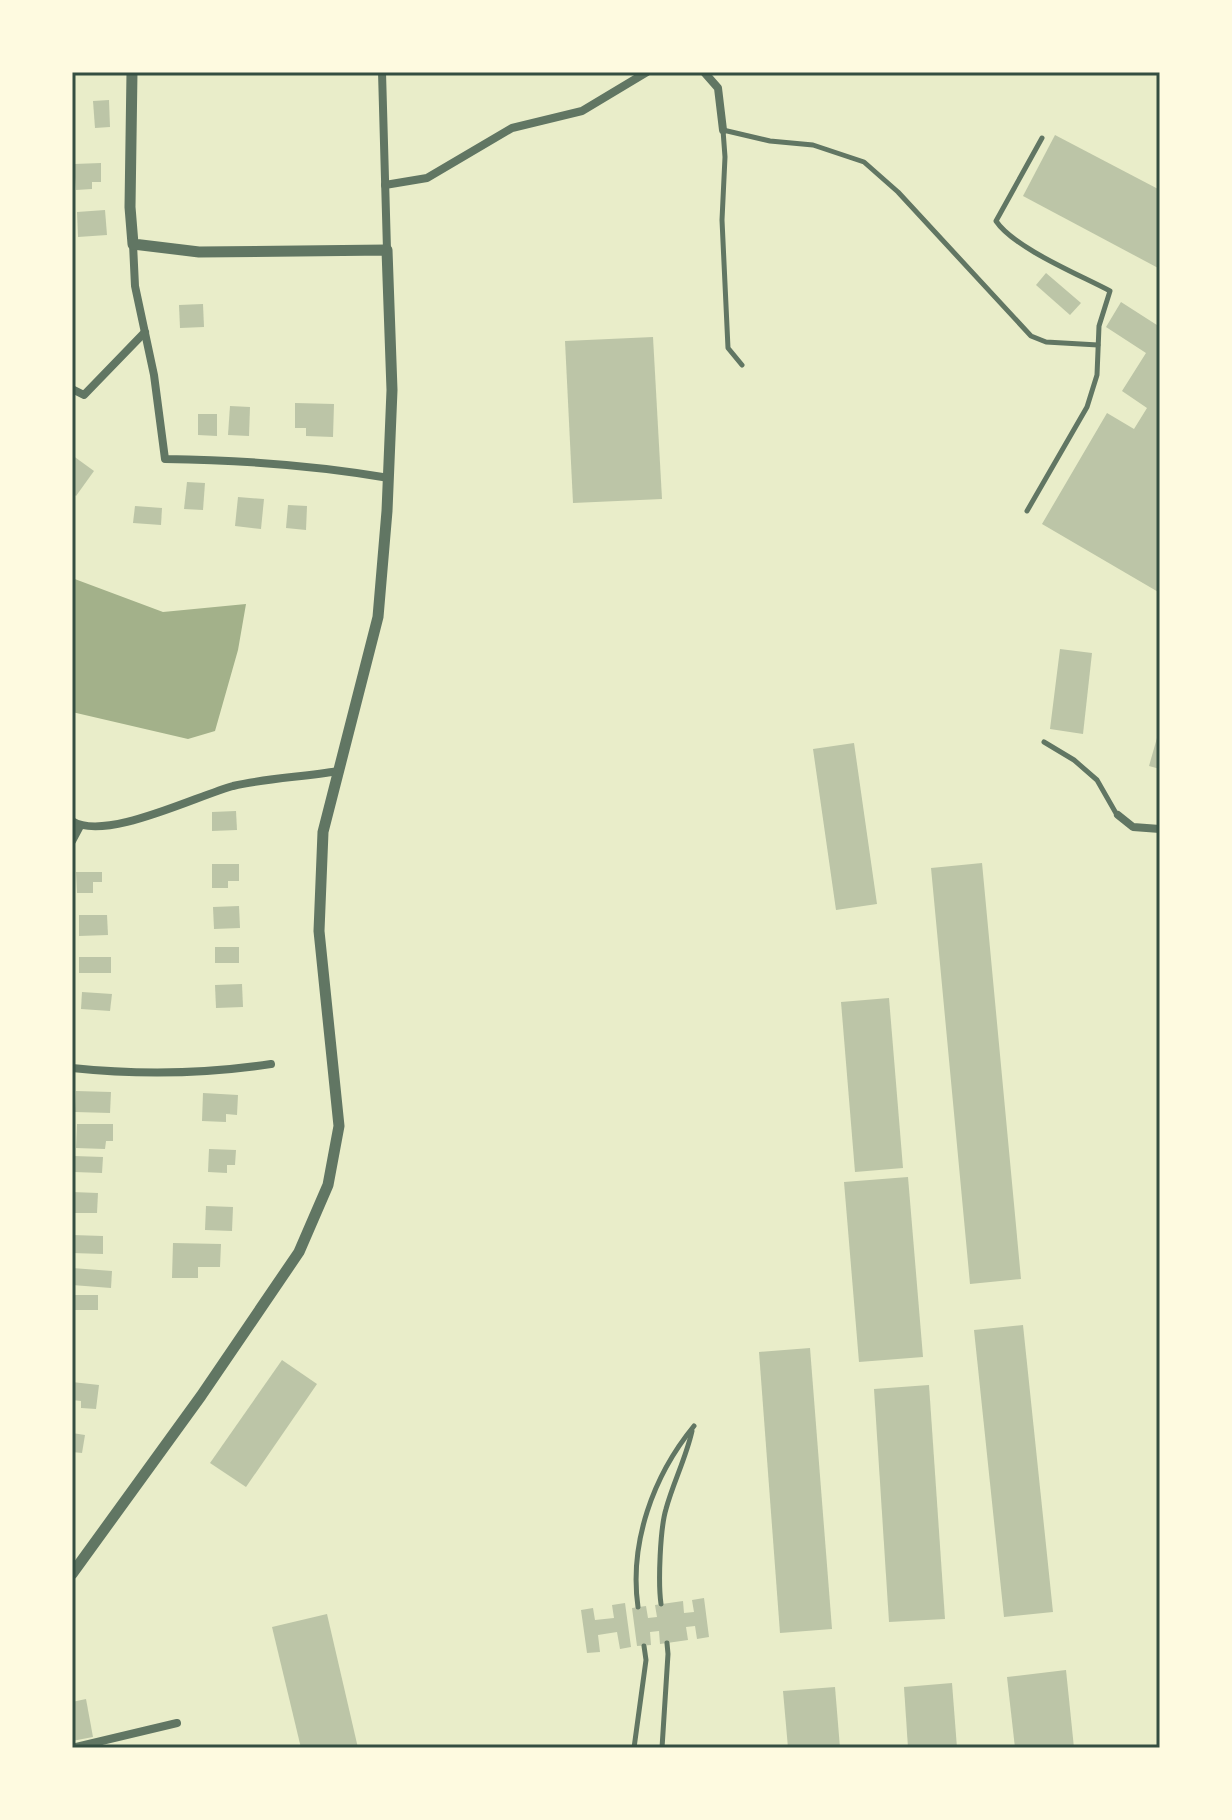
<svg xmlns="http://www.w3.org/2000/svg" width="1232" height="1820" viewBox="0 0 1232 1820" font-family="Mulish,sans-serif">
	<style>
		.water { fill: #a3b18a }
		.building { fill: #bcc5a7 }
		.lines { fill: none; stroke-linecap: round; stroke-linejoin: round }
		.service { stroke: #617663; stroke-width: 5 }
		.minor { stroke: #617663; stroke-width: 8 }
		.tertiary { stroke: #617663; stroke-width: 11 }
		.neatline { fill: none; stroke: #344e41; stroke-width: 3 }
	</style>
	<rect width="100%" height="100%" fill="#e9edc9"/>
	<path class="water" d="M72 578 163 612 246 604 238 650 215 731 188 739 72 712Z"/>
	<g class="building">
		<path d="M109 100 110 127 95 128 93 101Z"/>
		<path d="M1055 135 1160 190V269L1023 196Z"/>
		<path d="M101 163V182H92V189L76 190 74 164Z"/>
		<path d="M105 210 107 235 78 237 77 212Z"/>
		<path d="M1046 273 1081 303 1070 315 1036 285Z"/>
		<path d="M1121 302 1160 327V593L1042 524 1107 413 1134 429 1147 408 1122 391 1146 353 1106 327Z"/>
		<path d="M203 304 204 327 180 328 179 305Z"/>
		<path d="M653 337 662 499 573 503 565 341Z"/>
		<path d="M295 403 334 404 333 437 306 436V428H295Z"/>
		<path d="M230 406 250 407 249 436 228 435Z"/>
		<path d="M198 414H217V436L198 435Z"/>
		<path d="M72 455 94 471 76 496 72 493Z"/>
		<path d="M187 482 205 483 203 510 184 509Z"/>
		<path d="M238 497 264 499 261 529 235 526Z"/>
		<path d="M288 505 307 506 306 530 286 528Z"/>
		<path d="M135 506 162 508 161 525 133 523Z"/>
		<path d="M1060 649 1092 653 1083 734 1050 729Z"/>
		<path d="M1159 731 1160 732V769L1149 766Z"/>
		<path d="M854 743 877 904 836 910 813 749Z"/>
		<path d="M236 811 237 830 212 831V812Z"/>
		<path d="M982 863 1021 1279 970 1284 931 868Z"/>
		<path d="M212 864H239V881H228V888H212Z"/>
		<path d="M76 872H102V882H93V893H77Z"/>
		<path d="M239 906 240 928 214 929 213 907Z"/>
		<path d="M79 915H107L108 935 79 936Z"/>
		<rect x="215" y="947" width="24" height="16"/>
		<rect x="79" y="957" width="32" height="16"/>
		<path d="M242 984 243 1007 216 1008 215 985Z"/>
		<path d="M82 992 112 994 110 1011 81 1009Z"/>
		<path d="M889 998 903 1168 855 1172 841 1002Z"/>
		<path d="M76 1091 111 1092 110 1113 75 1112Z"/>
		<path d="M203 1093 238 1095 237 1115 226 1114V1122L202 1121Z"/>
		<path d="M77 1124H113V1141H106L105 1149 76 1148Z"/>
		<path d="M209 1149 236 1150 235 1165H227V1173L208 1172Z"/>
		<path d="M74 1156 103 1157 102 1173 74 1172Z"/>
		<path d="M908 1177 923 1357 859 1362 844 1182Z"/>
		<path d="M72 1192 98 1193 97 1213H72Z"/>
		<path d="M206 1206 233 1207 232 1231 205 1230Z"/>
		<path d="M72 1235 103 1236V1254L72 1253Z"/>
		<path d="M173 1243 221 1244 220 1267H198V1278H172Z"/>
		<path d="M72 1268 112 1271 111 1288 72 1285Z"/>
		<rect x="72" y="1295" width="26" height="15"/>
		<path d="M1023 1325 1053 1612 1004 1617 974 1330Z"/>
		<path d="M810 1348 832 1629 780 1633 759 1352Z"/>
		<path d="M282 1360 317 1384 246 1487 210 1463Z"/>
		<path d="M72 1382 99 1385 96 1409 81 1408V1401L72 1400Z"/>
		<path d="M929 1385 945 1619 889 1622 874 1389Z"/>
		<path d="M72 1433 85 1435 82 1453 72 1452Z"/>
		<path d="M704 1598 709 1637 697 1639 695 1626 686 1627 688 1640 660 1644 659 1631 650 1632 651 1645 637 1646 632 1608 646 1606 648 1618 657 1617 655 1605 683 1601 684 1613 694 1612 692 1600Z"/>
		<path d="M625 1603 631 1647 620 1649 617 1632 598 1635 600 1652 587 1653 581 1610 593 1608 595 1620 614 1618 612 1605Z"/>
		<path d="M327 1614 358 1748H301L272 1627Z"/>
		<path d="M1066 1670 1074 1748H1015L1007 1677Z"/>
		<path d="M952 1683 957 1748H908L904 1687Z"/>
		<path d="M835 1687 840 1748H788L783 1691Z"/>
		<path d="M86 1699 93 1737 72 1741V1702Z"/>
	</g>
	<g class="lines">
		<g class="service">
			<path d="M742 365 728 348 722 220 725 157 723 130 770 141 813 145 864 162 898 192 1031 336 1046 342 1098 345"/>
			<path d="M1027 511 1087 407 1097 375 1099 326 1110 291C1080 275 1014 248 996 221L1042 138"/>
			<path d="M1044 742 1074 760 1097 780 1117 815"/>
			<path d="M1160 972V970"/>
			<path d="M661 1604C658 1583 660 1529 666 1509 673 1483 686 1458 692 1431"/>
			<path d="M638 1607C629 1543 653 1476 694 1426"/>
			<path d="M634 1748 646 1660 644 1646"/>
			<path d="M662 1748 668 1654 667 1643"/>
		</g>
		<g class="minor">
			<path d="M382 72 387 250"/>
			<path d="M704 72 718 88 723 130"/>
			<path d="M385 185 427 178 512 128 582 111 647 72"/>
			<path d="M133 244 135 286 154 375 165 459C240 460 314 465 389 478"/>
			<path d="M72 389 84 395 145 332"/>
			<path d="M1118 815 1133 827 1160 829"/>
			<path d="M72 821C105 842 196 796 233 786 267 778 304 777 338 771"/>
			<path d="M72 841 80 826"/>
			<path d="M72 1068C139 1075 205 1074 271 1064"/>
			<path d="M72 1748 177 1723"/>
		</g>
		<path class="tertiary" d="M72 1574 201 1396 299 1252 328 1185 339 1126 319 931 323 832 378 617 387 511 392 390 387 250 199 252 133 244 130 207 132 72"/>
	</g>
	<rect width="1232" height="1820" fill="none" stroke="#fefae0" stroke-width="148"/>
	<rect x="74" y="74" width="1084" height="1672" class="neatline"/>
</svg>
